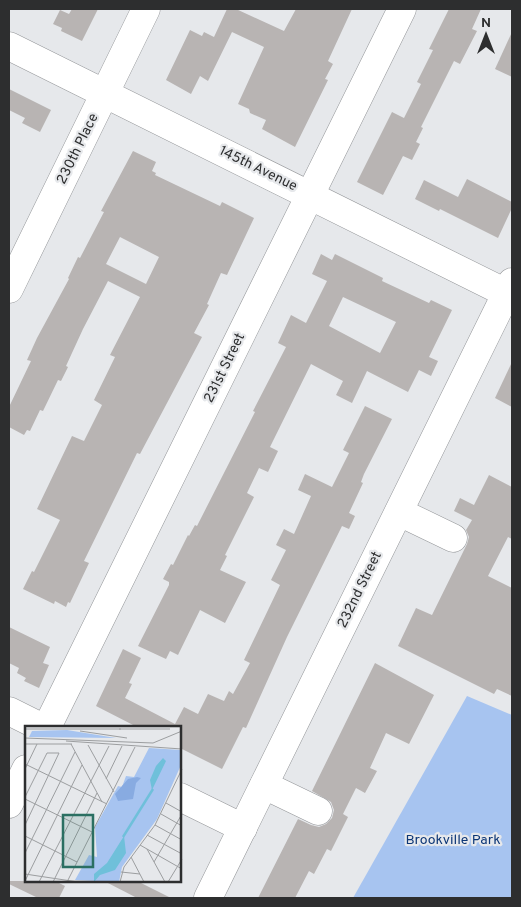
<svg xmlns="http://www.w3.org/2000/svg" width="521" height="907" viewBox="0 0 521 907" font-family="Overpass,sans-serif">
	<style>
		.green { fill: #a7c4f0 }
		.building { fill: #b8b4b3; fill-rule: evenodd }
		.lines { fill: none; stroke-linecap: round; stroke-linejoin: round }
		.minor-casing { stroke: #949699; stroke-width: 29 }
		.minor { stroke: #fff; stroke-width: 28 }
		.labels { text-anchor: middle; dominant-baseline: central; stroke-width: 4.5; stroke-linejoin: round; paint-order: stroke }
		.street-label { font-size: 14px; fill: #2d2e2f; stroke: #e6e8eb }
		.park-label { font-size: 14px; fill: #0c3676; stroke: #e6e8eb }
		.inset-river { fill: none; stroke: #6fc0da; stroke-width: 2.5 }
		.inset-road { fill: none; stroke: #9c9ea0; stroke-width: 1 }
		.view { fill: #2b6f62; fill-opacity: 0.15; stroke: #2b6f62; stroke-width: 2.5 }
		.inset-edge { fill: none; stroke: #2d2e2f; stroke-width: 2.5 }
	</style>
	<rect width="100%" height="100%" fill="#e6e8eb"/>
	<path class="green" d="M467 696 512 715V898H353Z"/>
	<g class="building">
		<path d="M72 9H98L82 41 61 31 62 28 53 24 60 10 69 14Z"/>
		<path d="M227 9H236L284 31 296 9H352L328 61 333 64 325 79 328 80 295 147 262 129 266 120 250 113 249 109 238 104 264 47 232 32 208 81 200 76 191 94 166 80 190 30 202 36 204 32 214 37Z"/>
		<path d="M449 9H481L472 29 477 31 460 64 454 61 421 127 423 128 416 142 420 144 412 160 403 156 383 195 357 182 392 112 404 118 421 84 417 82 433 50 429 49Z"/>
		<path d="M512 32V77L495 69Z"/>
		<path d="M9 89 51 110 40 132 22 123 25 118 9 110Z"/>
		<path d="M133 151 156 162 152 171 156 173 155 175 220 206 222 202 254 218 227 275 221 273 207 304 209 305 194 333 202 337 140 454 137 453 84 561 89 563 70 603 68 602 66 607 55 601 54 604 23 589 32 571 34 572 60 520 37 509 72 436 84 441 102 405 94 400 115 357 110 355 140 297 108 281 83 329 66 366 68 367 61 381 58 380 43 411 40 410 30 431 27 430 24 435 9 427V407L31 361 27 360 37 338 69 279 68 278 78 257 80 258 104 212 101 211ZM120 237 159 257 146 284 106 264Z"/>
		<path d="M467 179 512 202V208L498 238 440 209 439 211 415 199 424 180 458 197Z"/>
		<path d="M321 254 332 260 335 254 383 278 382 281 429 303 431 300 452 310 429 357 438 361 431 376 419 370 408 392 367 371 352 403 336 395 343 381 311 364 270 447 278 451 268 472 259 468 247 493 254 497 225 555 227 556 220 570 246 582 225 623 200 610 178 655 170 651 166 659 138 646 169 585V582L163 579 171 564 173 565 188 535 189 536 195 525 197 526 255 412 253 411 286 347 278 343 291 315 306 323 327 281 312 274ZM343 297 396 322 380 353 329 326Z"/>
		<path d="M512 362V407L495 398Z"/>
		<path d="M365 406 392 419 364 474 361 482 363 483 349 513 355 516 349 529 342 526 287 637 246 728 243 727 222 769 180 748V727H137L96 706 123 649 141 658 129 683 132 684 125 698 175 724 184 707 198 714 208 694 224 701 229 691 233 694 250 663 244 660 280 585 271 580 286 550 276 545 284 529 294 534 311 496 298 490 305 474 332 487 349 453 343 450Z"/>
		<path d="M489 475 512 487V539L508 537 488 576 512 588V696L497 689 494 694 398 646 416 608 432 615 467 544 469 537 466 530 472 520 454 511 460 498 474 505Z"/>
		<path d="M9 627 50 647 43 663 49 665 39 688 24 681 26 678 17 673 19 668 9 663Z"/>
		<path d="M375 663 434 695 409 744 386 733 370 768 377 771 365 793 356 788 343 814 348 817 331 851 327 849 314 874 309 871 295 898H258L298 819 311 825 319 827 326 824 332 818 334 810 331 802 312 791Z"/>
		<path d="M9 881H55L65 886 59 898H38L9 884Z"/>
		<path d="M104 881H137L171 898H137Z"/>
	</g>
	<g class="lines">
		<defs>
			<g id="minor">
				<path d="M9 46 506 293"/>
				<path d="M9 289 146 9"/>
				<path d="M399 512 453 538"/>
				<path d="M9 711 41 727"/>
				<path d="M47 727 402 9"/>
				<path d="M264 785 318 811"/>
				<path d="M180 797 243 828"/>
				<path d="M9 804 26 769"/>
				<path d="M208 898 512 282"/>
			</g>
		</defs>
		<use href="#minor" class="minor-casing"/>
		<use href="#minor" class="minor"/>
	</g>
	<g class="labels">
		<g class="street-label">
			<text transform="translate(78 149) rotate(-64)">230th Place</text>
			<text transform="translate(258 169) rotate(26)">145th Avenue</text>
			<text transform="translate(225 368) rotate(-64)">231st Street</text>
			<text transform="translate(360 590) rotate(-64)">232nd Street</text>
		</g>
		<g class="park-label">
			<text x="453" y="840">Brookville Park</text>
		</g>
	</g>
	<g transform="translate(25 726)">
		<rect width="156" height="156" fill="#e6e8eb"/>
		<path d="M42 4 91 12 4 11 7 5ZM124 22 156 24V39L132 93 97 141 94 156 50 154 64 129 72 131 70 101 93 60 97 61 101 50 109 51Z" fill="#a7c4f0"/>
		<path d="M112 51 116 52 111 57 108 73 93 75 90 68 103 53Z" fill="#88abe1"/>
		<path d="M138 32 141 35 127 64 125 54 131 40ZM99 110 101 127 90 144 75 149 69 156V148L82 137Z" fill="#6fc0da"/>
		<path class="inset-river" d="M98 111 128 63"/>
		<path class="inset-road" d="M0 3H96M94 3H145M55 5 102 12M0 12 128 17 157 5M41 15 157 23M0 18H47M46 18 77 76M63 19 89 66M0 38 82 78M0 43 12 18M81 53 97 20M0 71 22 27H34L0 99M0 73 67 106M141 77 157 86M136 88 157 100M130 99 157 114M122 109 157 128M0 110 52 136M115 119 157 143M122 123 140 156M0 127 50 26M106 131 119 156M129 136 157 88M96 146 115 148M0 148 53 156M0 155 57 39M14 156 84 20M28 156 72 67M42 156 110 21M95 156 99 141 130 99 157 43M143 156 157 133"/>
		<path class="view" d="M38 89H68V141H38Z"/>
		<rect width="156" height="156" class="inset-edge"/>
	</g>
	<rect width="521" height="907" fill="none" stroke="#2d2e2f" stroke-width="20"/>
	<g transform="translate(486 35)" stroke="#e6e8eb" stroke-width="4" paint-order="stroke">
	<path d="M0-4L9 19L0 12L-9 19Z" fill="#2d2e2f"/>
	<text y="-8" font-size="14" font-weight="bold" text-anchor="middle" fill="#2d2e2f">N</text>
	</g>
</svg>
